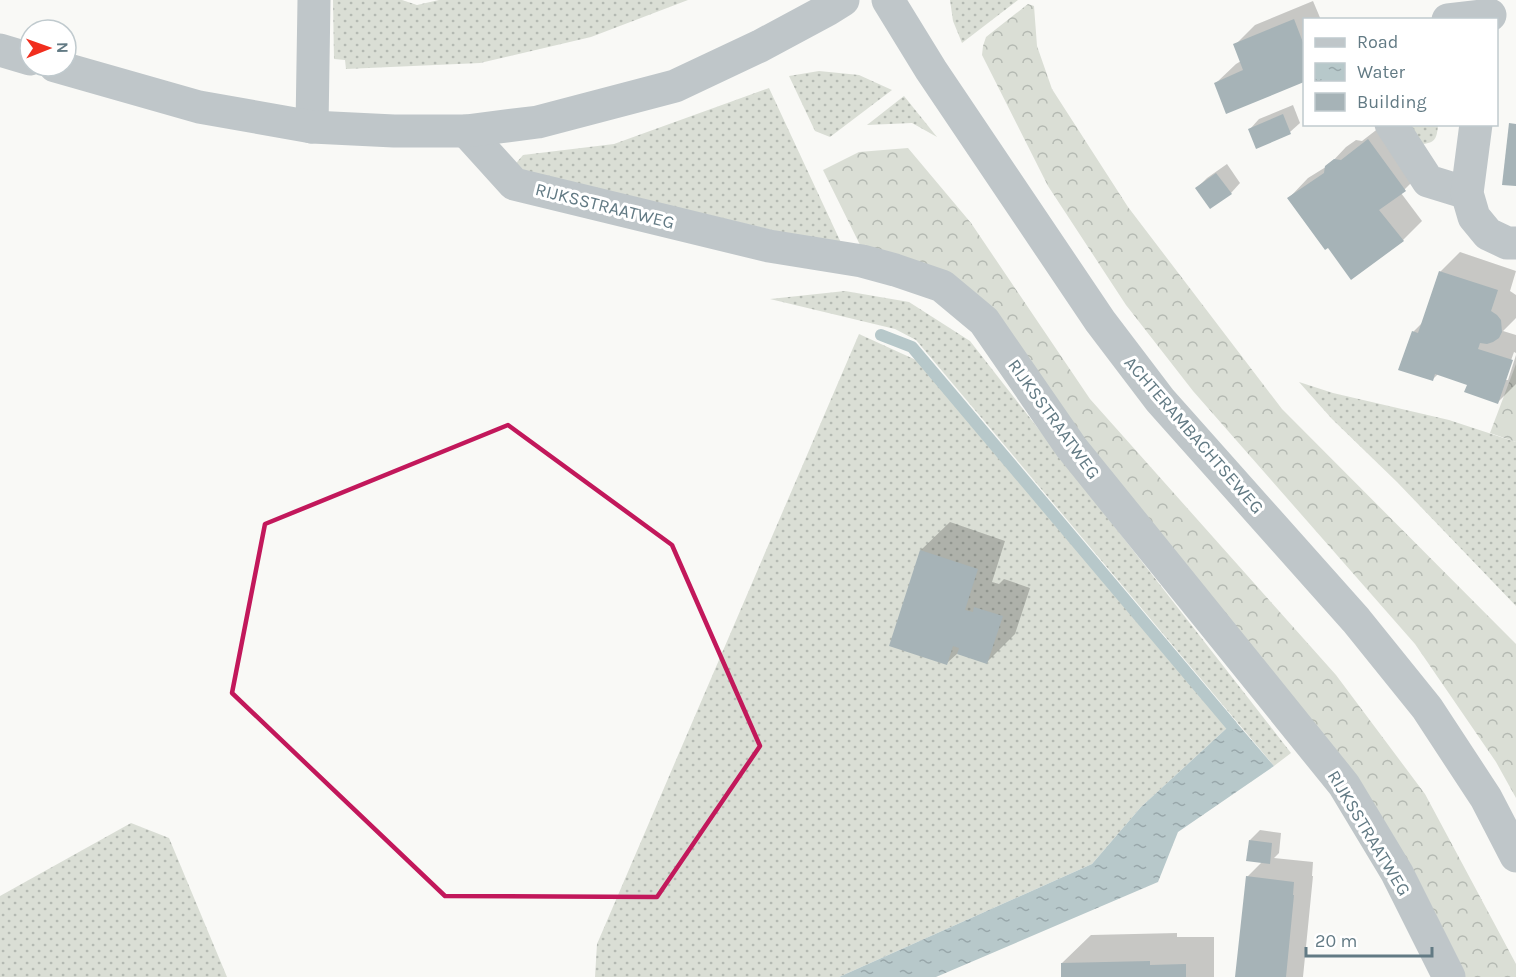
<svg xmlns="http://www.w3.org/2000/svg" width="1516" height="977" viewBox="0 0 1516 977" font-family="Karla,sans-serif">
	<style>
		.grass { fill: url(#grass-dots) }
		.forest { fill: url(#forest-crowns) }
		.water { fill: url(#water-ripples) }
		.shadow { fill: #0003 }
		.lines { fill: none; stroke-linecap: round; stroke-linejoin: round }
		.stream { stroke: #b7c8ca; stroke-width: 12 }
		.building { fill: #a6b3b7 }
		.minor { stroke: #bfc6c9; stroke-width: 33 }
		.tertiary { stroke: #bfc6c9; stroke-width: 33 }
		.marked { fill: none; stroke: #c2185b; stroke-width: 4.5; stroke-linejoin: round }
		.labels { text-anchor: middle; dominant-baseline: central; stroke-width: 6; stroke-linejoin: round; paint-order: stroke }
		.street-label { font-size: 18px; fill: #627a84; stroke: #fff }
	</style>
	<defs>
		<pattern id="grass-dots" width="8" height="8" patternUnits="userSpaceOnUse" patternTransform="scale(1.5)"><rect width="8" height="8" fill="#daded5"/><path d="M2 2h.1M6 6h.1" fill="none" stroke="#b4b9b2" stroke-width="1.8" stroke-linecap="round"/></pattern>
		<pattern id="forest-crowns" width="20" height="18" patternUnits="userSpaceOnUse" patternTransform="scale(1.5)"><rect width="20" height="18" fill="#daded5"/><path d="M2 6a3 3 0 1 1 6 0M12 15a3 3 0 1 1 6 0" fill="none" stroke="#b4b9b2"/></pattern>
		<pattern id="water-ripples" width="26" height="14" patternUnits="userSpaceOnUse" patternTransform="scale(1.5)"><rect width="26" height="14" fill="#b7c8ca"/><path d="M2 4q2-2 4 0t4 0M15 11q2-2 4 0t4 0" fill="none" stroke="#98a7aa"/></pattern>
	</defs>
	<rect width="100%" height="100%" fill="#f9f9f6"/>
	<g class="grass">
		<path d="M333 0H402L417 5 439 0H688L591 37 480 63 346 69 345 60 334 59Z"/>
		<path d="M950 0H1018L962 43 953 21Z"/>
		<path d="M819 71 859 75 892 90 830 137 815 131 789 76Z"/>
		<path d="M769 88 843 247 512 168 523 155 614 144Z"/>
		<path d="M904 96 937 137 912 123 867 125Z"/>
		<path d="M1405 125H1438C1437 138 1435 144 1420 144Z"/>
		<path d="M845 291 909 302 970 341 1291 753 1274 766 916 340 895 329 770 299Z"/>
		<path d="M859 334 916 360 1228 727 1141 807 1092 864 839 977H595L597 944Z"/>
		<path d="M1299 382 1333 393 1449 420 1516 442V606L1397 482 1332 419Z"/>
		<path d="M131 823 169 838 227 977H0V896Z"/>
	</g>
	<g class="forest">
		<path d="M1028 4 1034 6 1037 46 1052 89 1128 207 1282 409 1516 644V798L1496 762 1415 644 1193 391 1126 305 1048 186 982 55 983 46 986 37Z"/>
		<path d="M908 148 971 223 1090 399 1336 675 1425 794 1516 964V977H1460L1364 798 956 287 863 251 823 170 859 152Z"/>
		<path d="M1516 364V442L1490 433Z"/>
	</g>
	<path class="water" d="M1235 721 1274 766 1178 832 1158 882 936 977H839L1092 864 1141 807 1228 727Z"/>
	<g class="shadow">
		<path d="M1313 1 1321 20H1304V81L1227 112 1216 83 1236 64 1241 61 1235 45 1255 25Z"/>
		<path d="M1293 105 1300 123 1290 132 1257 147 1250 129 1259 119Z"/>
		<path d="M1384 124 1424 170 1401 193 1422 221 1403 240 1289 198 1308 178 1329 165 1346 147 1356 140 1362 141Z"/>
		<path d="M1227 164 1240 183 1231 193 1197 188 1207 178Z"/>
		<path d="M1460 252 1516 271 1510 291 1516 295V318L1503 331 1516 335V353L1514 352 1504 380H1508L1516 355V384L1498 402 1469 384 1438 374 1432 380 1413 332 1423 322 1440 272Z"/>
		<path d="M950 522 1005 541 992 582 999 584 1004 579 1030 588 1015 634 987 662 958 653 947 663 921 550Z"/>
		<path d="M1260 830 1281 833 1279 853 1274 858 1313 862 1312 876H1313L1303 977H1236L1247 877 1262 862 1250 840Z"/>
		<path d="M1177 933V937H1214V977H1063L1062 963 1091 935Z"/>
	</g>
	<g class="lines">
		<path class="stream" d="M881 335 912 347 1231 725"/>
	</g>
	<g class="building">
		<path d="M1294 19 1304 45V82L1226 114 1214 83 1243 70 1233 44Z"/>
		<path d="M1283 114 1291 134 1256 149 1248 129Z"/>
		<path d="M1509 123 1516 124V186L1502 185Z"/>
		<path d="M1368 139 1406 191 1379 210 1404 241 1351 280 1328 248 1325 250 1287 198 1324 173 1325 166 1334 159 1341 160Z"/>
		<path d="M1216 173 1232 194 1210 209 1195 188Z"/>
		<path d="M1439 271 1498 290 1491 311 1497 315 1501 320 1502 332 1499 338 1493 342 1487 344 1480 343 1478 349 1513 360 1498 404 1464 392 1467 385 1435 374 1433 381 1398 370 1412 331 1418 333Z"/>
		<path d="M920 550 978 569 965 610 973 612 974 607 1003 616 987 664 957 654 959 648 953 646 947 665 889 646Z"/>
		<path d="M1249 840 1272 843 1270 864 1246 861Z"/>
		<path d="M1246 876 1294 882 1293 895H1294L1286 977H1235Z"/>
		<path d="M1150 961V965L1186 964V977H1061V963Z"/>
	</g>
	<g class="lines">
		<g class="minor">
			<path d="M1448 20 1490 15"/>
			<path d="M1391 124 1428 181 1467 193"/>
			<path d="M1476 124 1467 193 1474 217 1488 234 1507 243H1516"/>
			<path d="M312 127 314 0"/>
			<path d="M466 131 514 184 769 246 862 261 895 270 942 286 984 321 1071 447 1344 785 1397 873 1449 977"/>
		</g>
		<g class="tertiary">
			<path d="M888 0 931 70 1100 321 1160 400 1356 620 1427 708 1486 798 1516 856"/>
			<path d="M0 50 30 59"/>
			<path d="M55 66 199 107 312 127 394 131H466L538 122 675 86 760 46 827 10 843 0"/>
		</g>
	</g>
	<path class="marked" d="M508 425 672 545 760 746 657 897 445 896 232 693 265 524Z"/>
	<g class="labels">
		<g class="street-label">
			<text transform="translate(605 206) rotate(14)">RIJKSSTRAATWEG</text>
			<text transform="translate(1054 419) rotate(54)">RIJKSSTRAATWEG</text>
			<text transform="translate(1194 435) rotate(49)">ACHTERAMBACHTSEWEG</text>
			<text transform="translate(1369 833) rotate(59)">RIJKSSTRAATWEG</text>
		</g>
	</g>
	<rect x="1303" y="18" width="195" height="108" fill="#ffffff" stroke="#c0cace" stroke-width="1.5"/>
	<rect x="1315" y="38" width="30" height="9" fill="#bfc6c9" stroke="#c0cace" stroke-width="1.5"/>
	<text x="1357" y="48" font-size="18" fill="#627a84">Road</text>
	<rect x="1315" y="63" width="30" height="18" fill="url(#water-ripples)" stroke="#c0cace" stroke-width="1.5"/>
	<text x="1357" y="78" font-size="18" fill="#627a84">Water</text>
	<rect x="1315" y="93" width="30" height="18" fill="#a6b3b7" stroke="#c0cace" stroke-width="1.5"/>
	<text x="1357" y="108" font-size="18" fill="#627a84">Building</text>
	<g transform="translate(48 48) rotate(89)"><circle r="28" fill="#ffffff" stroke="#c0cace" stroke-width="1.5"/>
	<path d="M0-4.5L10 22L0 15L-10 22Z" fill="#f12e1e"/>
	<text y="-9" font-size="16" font-weight="bold" text-anchor="middle" fill="#627a84">N</text>
	</g>
	<path d="M1306 947v9h126v-9" fill="none" stroke="#627a84" stroke-width="3"/>
	<text x="1315" y="947" font-size="18" fill="#627a84" stroke="#ffffff" stroke-width="4.5" paint-order="stroke">20 m</text>
</svg>
